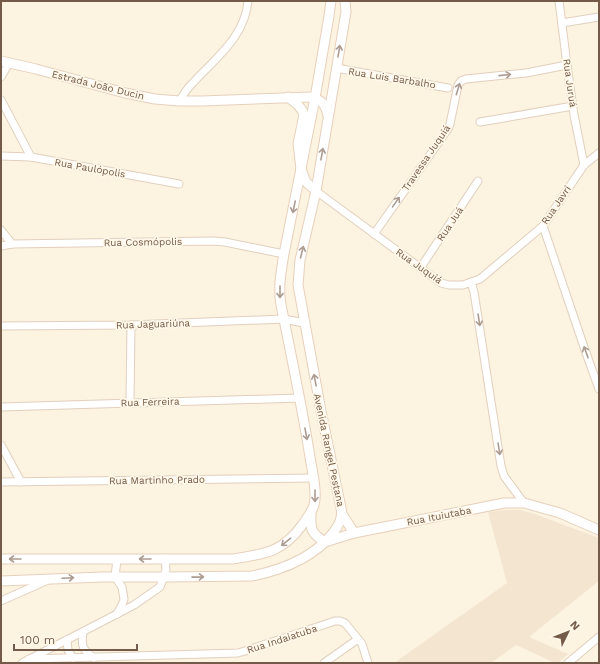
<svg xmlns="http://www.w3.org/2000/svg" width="600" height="664" viewBox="0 0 600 664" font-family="'Work Sans',sans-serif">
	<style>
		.residential { fill: #f4e5d0 }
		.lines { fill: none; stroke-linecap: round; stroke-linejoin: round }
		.street-casing { stroke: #e1d0bd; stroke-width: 9 }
		.secondary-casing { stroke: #e6d1bb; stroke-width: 11 }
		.street { stroke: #fff; stroke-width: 7 }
		.secondary { stroke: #fff; stroke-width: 9 }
		.oneway { stroke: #ac9c91 }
		.labels { text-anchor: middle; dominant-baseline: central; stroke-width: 3.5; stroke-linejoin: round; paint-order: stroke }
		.street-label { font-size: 10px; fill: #745a48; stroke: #fff7e8 }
	</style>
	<rect width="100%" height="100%" fill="#fcf3e1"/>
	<path class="residential" d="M503 510H520L535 514 599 538V581L529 637 568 654 558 663H555L516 645 491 663H394L507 583 488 512Z"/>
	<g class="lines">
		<defs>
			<g id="street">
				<path d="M559 1 567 65 574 115 584 165"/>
				<path d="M562 23 599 17"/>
				<path d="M336 68 448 88"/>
				<path d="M1 77 9 63"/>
				<path d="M1 100 31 157"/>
				<path d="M179 101C183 96 186 90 190 86 213 60 245 38 248 1"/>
				<path d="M480 122 573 106"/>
				<path d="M1 156 31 157 179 184"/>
				<path d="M316 191 441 283 449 285H463L480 279 543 226 584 165 599 153"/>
				<path d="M543 226 585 350 599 389"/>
				<path d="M1 230 12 244"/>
				<path d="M374 234 427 159 448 129 450 124 458 85 461 81 466 79 526 73 567 65"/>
				<path d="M1 246 12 244 213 241 225 242 284 254"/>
				<path d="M421 267 478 181"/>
				<path d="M471 282 474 292 501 466 504 476 524 503"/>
				<path d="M1 326 131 325 284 319 304 323"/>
				<path d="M130 402 131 325"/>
				<path d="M1 407 300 398"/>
				<path d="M1 445 21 482"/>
				<path d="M1 482 314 478"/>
				<path d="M117 559 115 577 122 587 124 599 122 605 117 614"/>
				<path d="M1 601 48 580"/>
				<path d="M83 632C81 646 82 649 94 658"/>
				<path d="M67 640 68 650 73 658"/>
				<path d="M29 659 238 653 245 651 335 621H340L345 623 358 639 362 644 368 663"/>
				<path d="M22 663 117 614 134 605 160 587 166 570 165 558"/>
				<path d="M324 663 358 639"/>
				<path d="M568 663 599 637"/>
			</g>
			<g id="secondary">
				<path d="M1 61 36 69 125 93 155 99 179 101H202L311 97C322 100 326 105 328 116"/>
				<path d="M288 97 298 105 302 110 304 115 298 144 301 169 306 182 316 191"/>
				<path d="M311 514C310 530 312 534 325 542"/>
				<path d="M342 514 354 533"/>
				<path d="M325 542 354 533 504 503H524L560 513 599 530"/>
				<path d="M1 559H233C266 554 283 552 303 524 307 518 312 512 314 505 318 492 311 466 309 451 301 402 291 354 281 305 278 288 281 271 284 254L315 98 329 16 331 1"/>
				<path d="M1 581 102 577H164L252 576C282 570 314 557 333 533 339 525 343 518 341 508L321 411 298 285 300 260 316 191 346 12 345 1"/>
			</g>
		</defs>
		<use href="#street" class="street-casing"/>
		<use href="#secondary" class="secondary-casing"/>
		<use href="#street" class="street"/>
		<use href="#secondary" class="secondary"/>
	</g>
	<defs><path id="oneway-shaft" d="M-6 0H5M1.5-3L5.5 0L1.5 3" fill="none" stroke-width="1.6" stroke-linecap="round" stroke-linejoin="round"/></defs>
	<g class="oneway">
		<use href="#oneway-shaft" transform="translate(339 51) rotate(-80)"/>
		<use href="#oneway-shaft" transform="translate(505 75) rotate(-6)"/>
		<use href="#oneway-shaft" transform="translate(458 89) rotate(-73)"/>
		<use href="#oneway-shaft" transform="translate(322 154) rotate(-80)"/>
		<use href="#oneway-shaft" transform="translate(396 202) rotate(-55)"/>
		<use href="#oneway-shaft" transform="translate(294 207) rotate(102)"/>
		<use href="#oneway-shaft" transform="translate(302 252) rotate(-76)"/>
		<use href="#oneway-shaft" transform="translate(280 292) rotate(90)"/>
		<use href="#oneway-shaft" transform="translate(479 320) rotate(81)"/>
		<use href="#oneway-shaft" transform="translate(586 352) rotate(-110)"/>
		<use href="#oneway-shaft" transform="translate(315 380) rotate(-101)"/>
		<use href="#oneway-shaft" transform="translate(306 434) rotate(80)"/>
		<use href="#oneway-shaft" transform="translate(499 449) rotate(81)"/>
		<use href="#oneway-shaft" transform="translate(315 496) rotate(90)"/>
		<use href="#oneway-shaft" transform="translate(286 542) rotate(141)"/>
		<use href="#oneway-shaft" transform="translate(15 559) rotate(180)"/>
		<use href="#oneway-shaft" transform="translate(145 559) rotate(180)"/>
		<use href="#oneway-shaft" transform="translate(198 577) rotate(-1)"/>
		<use href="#oneway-shaft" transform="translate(68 578) rotate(-3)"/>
	</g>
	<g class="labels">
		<g class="street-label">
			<text transform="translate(392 78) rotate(9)">Rua Luis Barbalho</text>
			<text transform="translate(570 83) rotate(82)">Rua Juruá</text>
			<text transform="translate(98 85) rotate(14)">Estrada João Ducin</text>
			<text transform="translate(426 158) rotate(-56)">Travessa Juquiá</text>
			<text transform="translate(90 168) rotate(10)">Rua Paulópolis</text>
			<text transform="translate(556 205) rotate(-56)">Rua Javri</text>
			<text transform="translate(450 224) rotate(-56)">Rua Juá</text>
			<text transform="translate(143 242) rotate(-1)">Rua Cosmópolis</text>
			<text transform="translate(419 266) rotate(35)">Rua Juquiá</text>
			<text transform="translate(153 324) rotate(-2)">Rua Jaguariúna</text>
			<text transform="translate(150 402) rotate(-2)">Rua Ferreira</text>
			<text transform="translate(329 450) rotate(78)">Avenida Rangel Pestana</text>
			<text transform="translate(157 480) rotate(-1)">Rua Martinho Prado</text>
			<text transform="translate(439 516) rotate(-11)">Rua Ituiutaba</text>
			<text transform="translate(282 639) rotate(-18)">Rua Indaiatuba</text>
		</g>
	</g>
	<rect width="600" height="664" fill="none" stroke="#745a48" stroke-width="4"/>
	<g transform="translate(568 632) rotate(47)" stroke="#fff7e8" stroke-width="3" paint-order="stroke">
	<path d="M0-3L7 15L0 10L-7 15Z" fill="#745a48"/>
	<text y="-6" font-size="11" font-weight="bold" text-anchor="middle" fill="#745a48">N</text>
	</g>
	<path d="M14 644v6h123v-6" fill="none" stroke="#745a48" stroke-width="2"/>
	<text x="20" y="644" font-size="12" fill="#745a48" stroke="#fff7e8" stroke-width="3" paint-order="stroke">100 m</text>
</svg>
